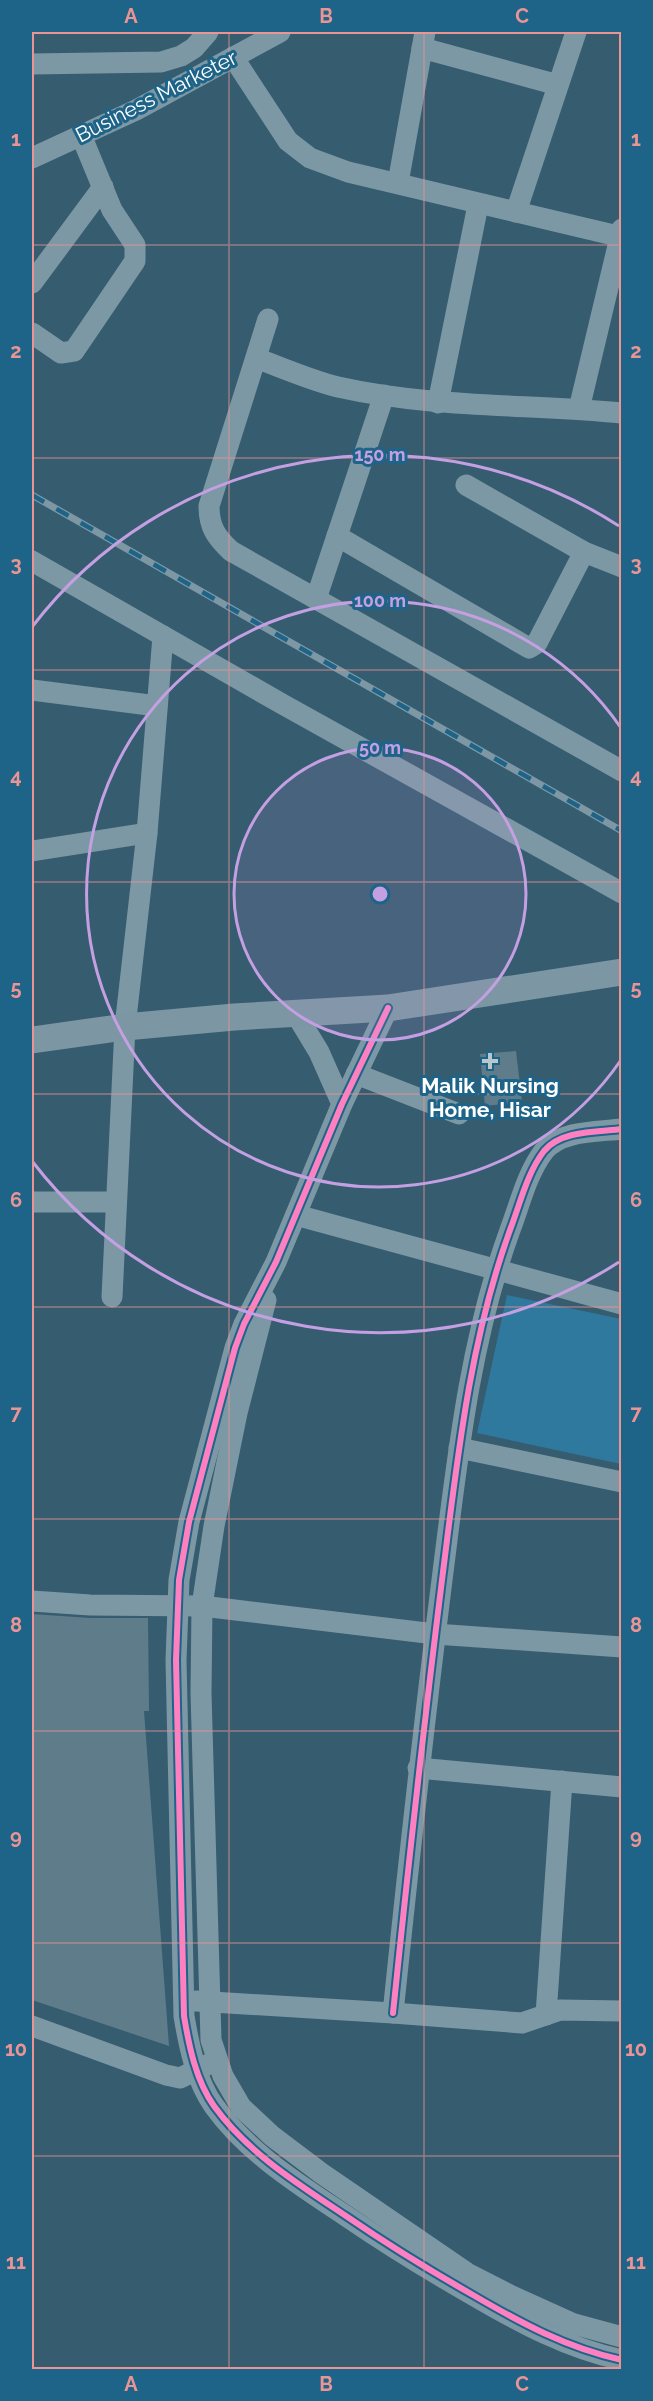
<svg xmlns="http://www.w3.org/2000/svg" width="653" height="2401" viewBox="0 0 653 2401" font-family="Raleway,sans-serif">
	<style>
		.green { fill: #2f799e }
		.building { fill: #5f7c8b }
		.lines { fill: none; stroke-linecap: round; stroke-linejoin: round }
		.minor { stroke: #7d98a5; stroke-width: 21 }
		.major { stroke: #7c96a3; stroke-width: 27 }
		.rail-casing { stroke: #7d98a4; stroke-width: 7 }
		.rail { stroke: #1e6489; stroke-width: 4.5; stroke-dasharray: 14; stroke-linecap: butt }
		.cycleway-casing { stroke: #1e6489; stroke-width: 10 }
		.cycleway { stroke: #ff80c0; stroke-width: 6 }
		.grid { fill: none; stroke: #ea9494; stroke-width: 1.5; stroke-opacity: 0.55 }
		.ring { fill: none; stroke: #c4a0e2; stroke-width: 3 }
		.poi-dot { fill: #b9c6cd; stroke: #1e6489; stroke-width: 2 }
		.labels { text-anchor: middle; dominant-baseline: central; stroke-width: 6; stroke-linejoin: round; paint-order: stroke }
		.street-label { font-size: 21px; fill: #fff; stroke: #1e6489 }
		.poi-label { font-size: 21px; font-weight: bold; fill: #fff; stroke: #1e6489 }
		.centre { fill: #c4a0e2; stroke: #1e6489; stroke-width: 3 }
		.ring-label { font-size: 18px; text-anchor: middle; font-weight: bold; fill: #c4a0e2; stroke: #1e6489; stroke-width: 6; stroke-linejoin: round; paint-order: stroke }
		.neatline { fill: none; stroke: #ea9494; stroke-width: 2 }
		.grid-label { font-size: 20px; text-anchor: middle; font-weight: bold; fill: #ea9494 }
	</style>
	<rect width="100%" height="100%" fill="#365c70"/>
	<path class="green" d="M507 1295 621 1319V1464L477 1433Z"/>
	<g class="building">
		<path d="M516 1051 522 1102 485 1106 480 1054Z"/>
		<path d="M32 1614 90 1618H148L149 1711H144L169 2046 32 2000Z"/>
	</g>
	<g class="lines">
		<g class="minor">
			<path d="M422 48 558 85"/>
			<path d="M233 57 288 141 310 158 348 172 622 237"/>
			<path d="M32 64 161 62 181 56 194 48 208 32"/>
			<path d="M32 158 136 110 280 32"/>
			<path d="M398 183 425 32"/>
			<path d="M516 212 576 32"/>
			<path d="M32 283 103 187"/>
			<path d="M268 319 209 506C209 527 216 537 231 551L622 771"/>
			<path d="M32 333 61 353 74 351 135 261V245L112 210 81 135"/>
			<path d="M256 358C283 368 310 380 338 387 432 408 527 404 622 413"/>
			<path d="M438 403 478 205"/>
			<path d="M579 409 622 229"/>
			<path d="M466 485 584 552 622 567"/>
			<path d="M337 536 529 648 537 643 584 552"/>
			<path d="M32 561 284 705 622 893"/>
			<path d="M316 599 384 395"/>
			<path d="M32 690 157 706"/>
			<path d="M32 851 147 833"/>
			<path d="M388 1008 342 1104 276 1262 244 1324 235 1348 189 1522 179 1580 176 1660 184 2016C189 2046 196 2081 214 2106 248 2153 298 2184 346 2216 387 2244 429 2270 473 2295 521 2323 567 2348 622 2360"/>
			<path d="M296 1014 319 1052 342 1104"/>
			<path d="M356 1074 459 1114"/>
			<path d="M32 1202H116"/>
			<path d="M296 1215 622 1304"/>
			<path d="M112 1297 125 1027 147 833 163 636"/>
			<path d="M266 1300 237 1413 214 1526 202 1606 201 1693 211 2040 223 2076 241 2107 272 2136 321 2173 467 2273 512 2296 574 2324 622 2337"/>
			<path d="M459 1448 622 1482"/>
			<path d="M32 1601 90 1605 202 1606 435 1634 622 1647"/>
			<path d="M418 1768 622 1787"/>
			<path d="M196 2001 393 2013 522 2023 560 2010 622 2011"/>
			<path d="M393 2013C408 1868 424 1724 442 1580 457 1462 469 1343 510 1230 520 1204 527 1173 544 1151 561 1130 598 1132 622 1129"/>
			<path d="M546 2015 562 1781"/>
			<path d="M32 2026 166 2075 180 2078 209 2064"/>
		</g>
		<path class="major" d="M32 1040 125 1027 234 1017 388 1008 622 972"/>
		<defs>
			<path id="rail" d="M32 495 622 831"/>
		</defs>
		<use href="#rail" class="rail-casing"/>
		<use href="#rail" class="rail"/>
		<defs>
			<g id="cycleway">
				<path d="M388 1008 342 1104 276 1262 244 1324 235 1348 189 1522 179 1580 176 1660 184 2016C189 2046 196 2081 214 2106 248 2153 298 2184 346 2216 387 2244 429 2270 473 2295 521 2323 567 2348 622 2360"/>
				<path d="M393 2013C408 1868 424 1724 442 1580 457 1462 469 1343 510 1230 520 1204 527 1173 544 1151 561 1130 598 1132 622 1129"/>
			</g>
		</defs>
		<use href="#cycleway" class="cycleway-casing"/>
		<use href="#cycleway" class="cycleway"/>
	</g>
	<path class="grid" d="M229 32V2370M424 32V2370M32 245H622M32 458H622M32 670H622M32 882H622M32 1094H622M32 1307H622M32 1519H622M32 1731H622M32 1943H622M32 2156H622"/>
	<circle cx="380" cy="894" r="146" fill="#c4a0e2" fill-opacity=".12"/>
	<g class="ring">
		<circle cx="380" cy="894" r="146"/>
		<path d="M621 1060A293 293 0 1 1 621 728"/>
		<path d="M619 1262A439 439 0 0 1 32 1161M32 627A439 439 0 0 1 619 526"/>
	</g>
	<path class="poi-dot" d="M487 1052h6v6h6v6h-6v6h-6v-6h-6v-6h6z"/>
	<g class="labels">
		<g class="street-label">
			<text transform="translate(156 96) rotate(-27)">Business Marketer</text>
		</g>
		<g class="poi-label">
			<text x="490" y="1085">Malik Nursing<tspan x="490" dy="24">Home, Hisar</tspan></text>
		</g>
	</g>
	<circle cx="380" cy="894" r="9" class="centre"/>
	<g class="ring-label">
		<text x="380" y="461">150 m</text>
		<text x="380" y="607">100 m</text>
		<text x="380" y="754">50 m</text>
	</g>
	<rect width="653" height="2401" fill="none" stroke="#1e6489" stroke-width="66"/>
	<rect x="33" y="33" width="587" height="2335" class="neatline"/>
	<g class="grid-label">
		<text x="131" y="23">A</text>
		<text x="326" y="23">B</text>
		<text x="522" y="23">C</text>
		<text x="16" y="146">1</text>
		<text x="636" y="146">1</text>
		<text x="16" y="358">2</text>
		<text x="636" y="358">2</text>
		<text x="16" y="571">3</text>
		<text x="636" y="571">3</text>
		<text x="16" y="783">4</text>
		<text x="636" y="783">4</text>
		<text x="16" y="995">5</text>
		<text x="636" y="995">5</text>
		<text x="16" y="1207">6</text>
		<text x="636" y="1207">6</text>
		<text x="16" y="1420">7</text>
		<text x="636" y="1420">7</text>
		<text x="16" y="1632">8</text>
		<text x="636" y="1632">8</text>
		<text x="16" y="1844">9</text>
		<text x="636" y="1844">9</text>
		<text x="16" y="2056">10</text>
		<text x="636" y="2056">10</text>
		<text x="16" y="2269">11</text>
		<text x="636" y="2269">11</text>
		<text x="131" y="2391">A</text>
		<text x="326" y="2391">B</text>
		<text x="522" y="2391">C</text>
	</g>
</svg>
